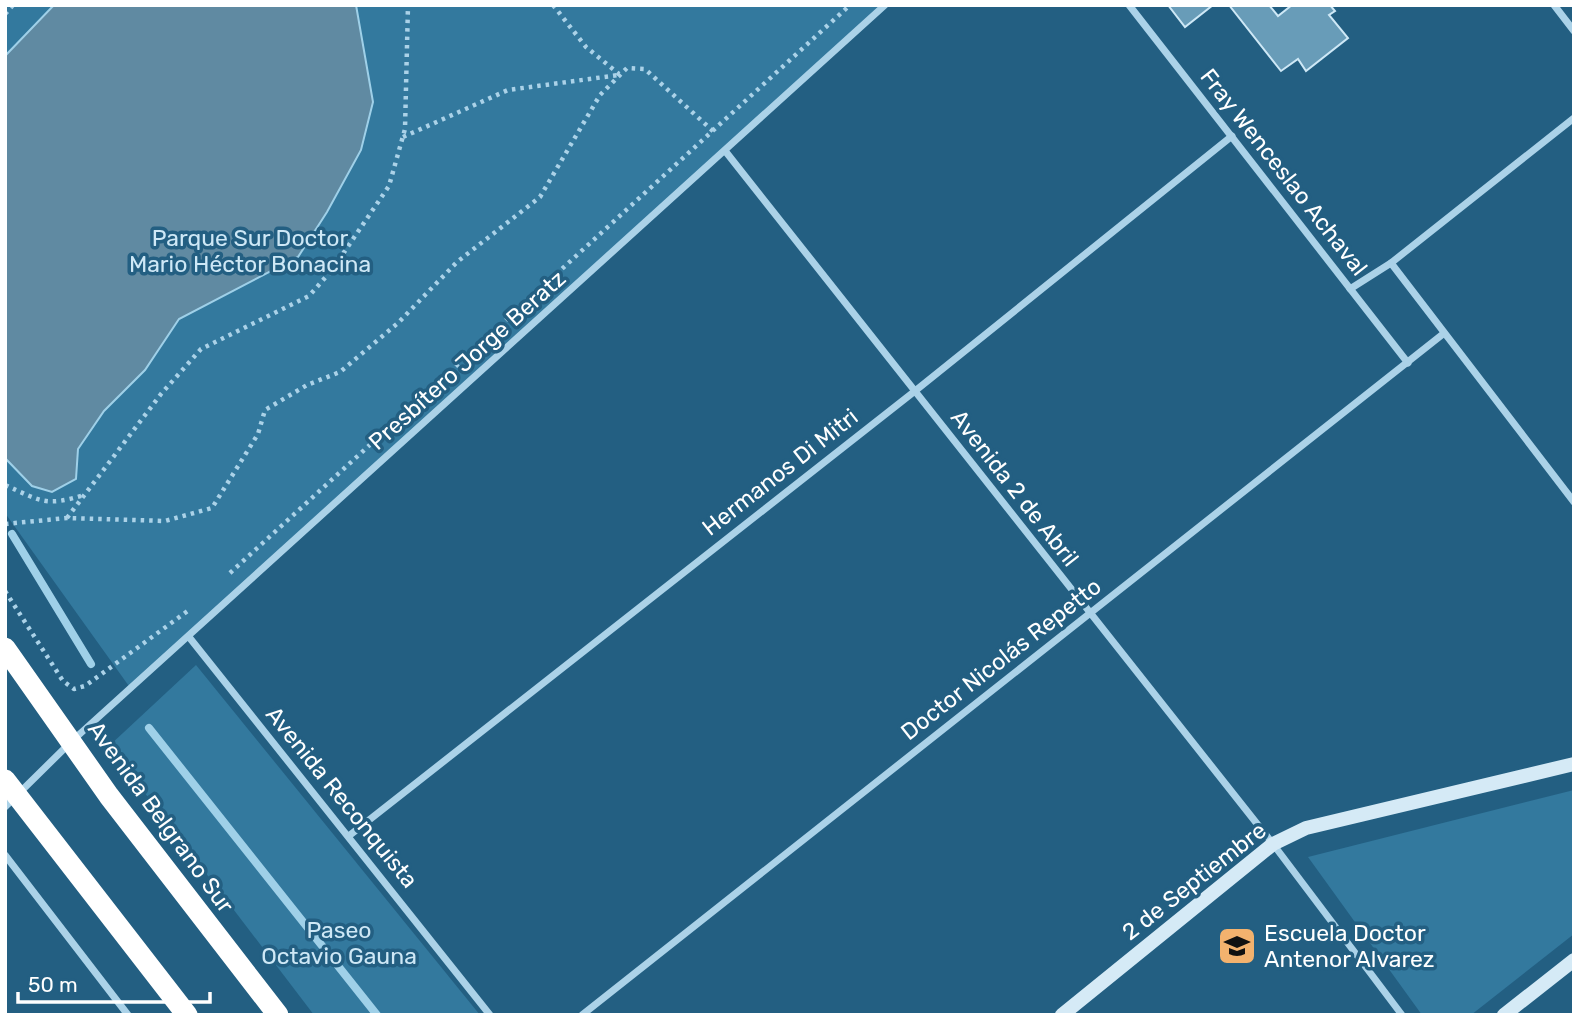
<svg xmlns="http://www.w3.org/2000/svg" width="1579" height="1020" viewBox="0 0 1579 1020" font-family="Rubik,sans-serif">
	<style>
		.green { fill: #33799e }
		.water { fill: #608aa2; stroke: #9fd0e8; stroke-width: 2 }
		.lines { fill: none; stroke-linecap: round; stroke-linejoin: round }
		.stream { stroke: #9fd0e8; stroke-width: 8 }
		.building { fill: #689cb8; stroke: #cee8f6; stroke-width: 2 }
		.path { stroke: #abd2e8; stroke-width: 4.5; stroke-dasharray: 3.5 5; stroke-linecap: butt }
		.street { stroke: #abd2e8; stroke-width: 7 }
		.secondary { stroke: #d5eaf6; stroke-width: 14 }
		.highway { stroke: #fff; stroke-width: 21 }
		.labels { text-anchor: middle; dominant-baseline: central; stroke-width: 7; stroke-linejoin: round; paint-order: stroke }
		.street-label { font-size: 23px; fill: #fff; stroke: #235f82 }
		.park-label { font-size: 23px; fill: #cee8f6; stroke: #235f82 }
		.poi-label { font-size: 23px; fill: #fff; stroke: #235f82; text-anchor: start }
	</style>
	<rect width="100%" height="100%" fill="#235f82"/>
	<g class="green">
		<path d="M5 5H885L131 689 5 513Z"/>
		<path d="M196 665 480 1015H314L109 746Z"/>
		<path d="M1574 790V934L1471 1015H1422L1308 857Z"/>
	</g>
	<path class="water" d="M54 5H356L373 102 361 150 327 212 298 257 179 319 145 370 104 411 78 449 76 479 52 492 32 486 5 458V56Z"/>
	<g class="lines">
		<g class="stream">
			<path d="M12 534 91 664"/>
			<path d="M149 728 377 1015"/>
		</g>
	</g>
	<g class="building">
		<path d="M1168 5H1213L1185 27Z"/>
		<path d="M1229 5H1269L1278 16 1292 5H1330L1335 11 1329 15 1348 38 1306 71 1298 59 1281 71Z"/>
	</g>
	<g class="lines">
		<g class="path">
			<path d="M553 5 586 47 619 74"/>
			<path d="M5 14 13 5"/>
			<path d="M403 137 508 90 619 75"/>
			<path d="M5 485C41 501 45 507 84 495"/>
			<path d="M67 518 161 394 201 349 309 296 332 270 389 186 405 129 408 5"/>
			<path d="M5 524 67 518 165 521 212 508 258 434 265 410 307 385 340 372 398 323 457 262 540 197 600 95 627 68 645 69 714 132"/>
			<path d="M230 573 850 5"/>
			<path d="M5 591 63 681 74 689 85 686 189 610"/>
		</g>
		<g class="street">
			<path d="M1129 5 1408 363"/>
			<path d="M1554 5 1574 31"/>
			<path d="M726 152 1273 844 1402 1015"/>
			<path d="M1391 263 1574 502"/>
			<path d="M1350 289 1391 263 1574 118"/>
			<path d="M189 637 490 1015"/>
			<path d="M5 807 72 741 885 5"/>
			<path d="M350 835 915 391 1232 136"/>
			<path d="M5 855 128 1015"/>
			<path d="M582 1015 1443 334"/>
		</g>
		<g class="secondary">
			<path d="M1062 1015 1273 844 1306 828 1574 764"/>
			<path d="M1504 1015 1574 960"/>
		</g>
		<g class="highway">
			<path d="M5 648 109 796 278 1015"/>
			<path d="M5 780 187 1015"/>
		</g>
	</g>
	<defs>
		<symbol id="school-square" viewBox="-11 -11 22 22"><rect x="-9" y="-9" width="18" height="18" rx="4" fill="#f3b26e" stroke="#235f82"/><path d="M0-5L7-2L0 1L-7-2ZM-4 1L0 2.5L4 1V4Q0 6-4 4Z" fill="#111"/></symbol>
	</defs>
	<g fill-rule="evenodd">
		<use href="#school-square" x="1215" y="924" width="44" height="44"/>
	</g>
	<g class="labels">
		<g class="street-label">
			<text transform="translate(1284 172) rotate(52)">Fray Wenceslao Achaval</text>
			<text transform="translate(467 360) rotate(-42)">Presbítero Jorge Beratz</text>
			<text transform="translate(780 472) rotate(-38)">Hermanos Di Mitri</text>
			<text transform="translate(1015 488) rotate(52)">Avenida 2 de Abril</text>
			<text transform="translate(1001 659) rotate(-38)">Doctor Nicolás Repetto</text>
			<text transform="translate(342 797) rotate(51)">Avenida Reconquista</text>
			<text transform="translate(161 817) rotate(54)">Avenida Belgrano Sur</text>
			<text transform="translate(1194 881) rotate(-38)">2 de Septiembre</text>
		</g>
		<g class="park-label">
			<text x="250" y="238">Parque Sur Doctor<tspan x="250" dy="26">Mario Héctor Bonacina</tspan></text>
			<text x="339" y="930">Paseo<tspan x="339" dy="26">Octavio Gauna</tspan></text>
		</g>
		<g class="poi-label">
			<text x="1264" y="933">Escuela Doctor<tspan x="1264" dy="26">Antenor Alvarez</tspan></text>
		</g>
	</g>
	<rect width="1579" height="1020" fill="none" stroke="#ffffff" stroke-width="14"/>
	<path d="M18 992v10h192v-10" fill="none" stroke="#ffffff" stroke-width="3.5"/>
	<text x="28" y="992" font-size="21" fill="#ffffff" stroke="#235f82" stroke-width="5" paint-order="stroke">50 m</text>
</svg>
